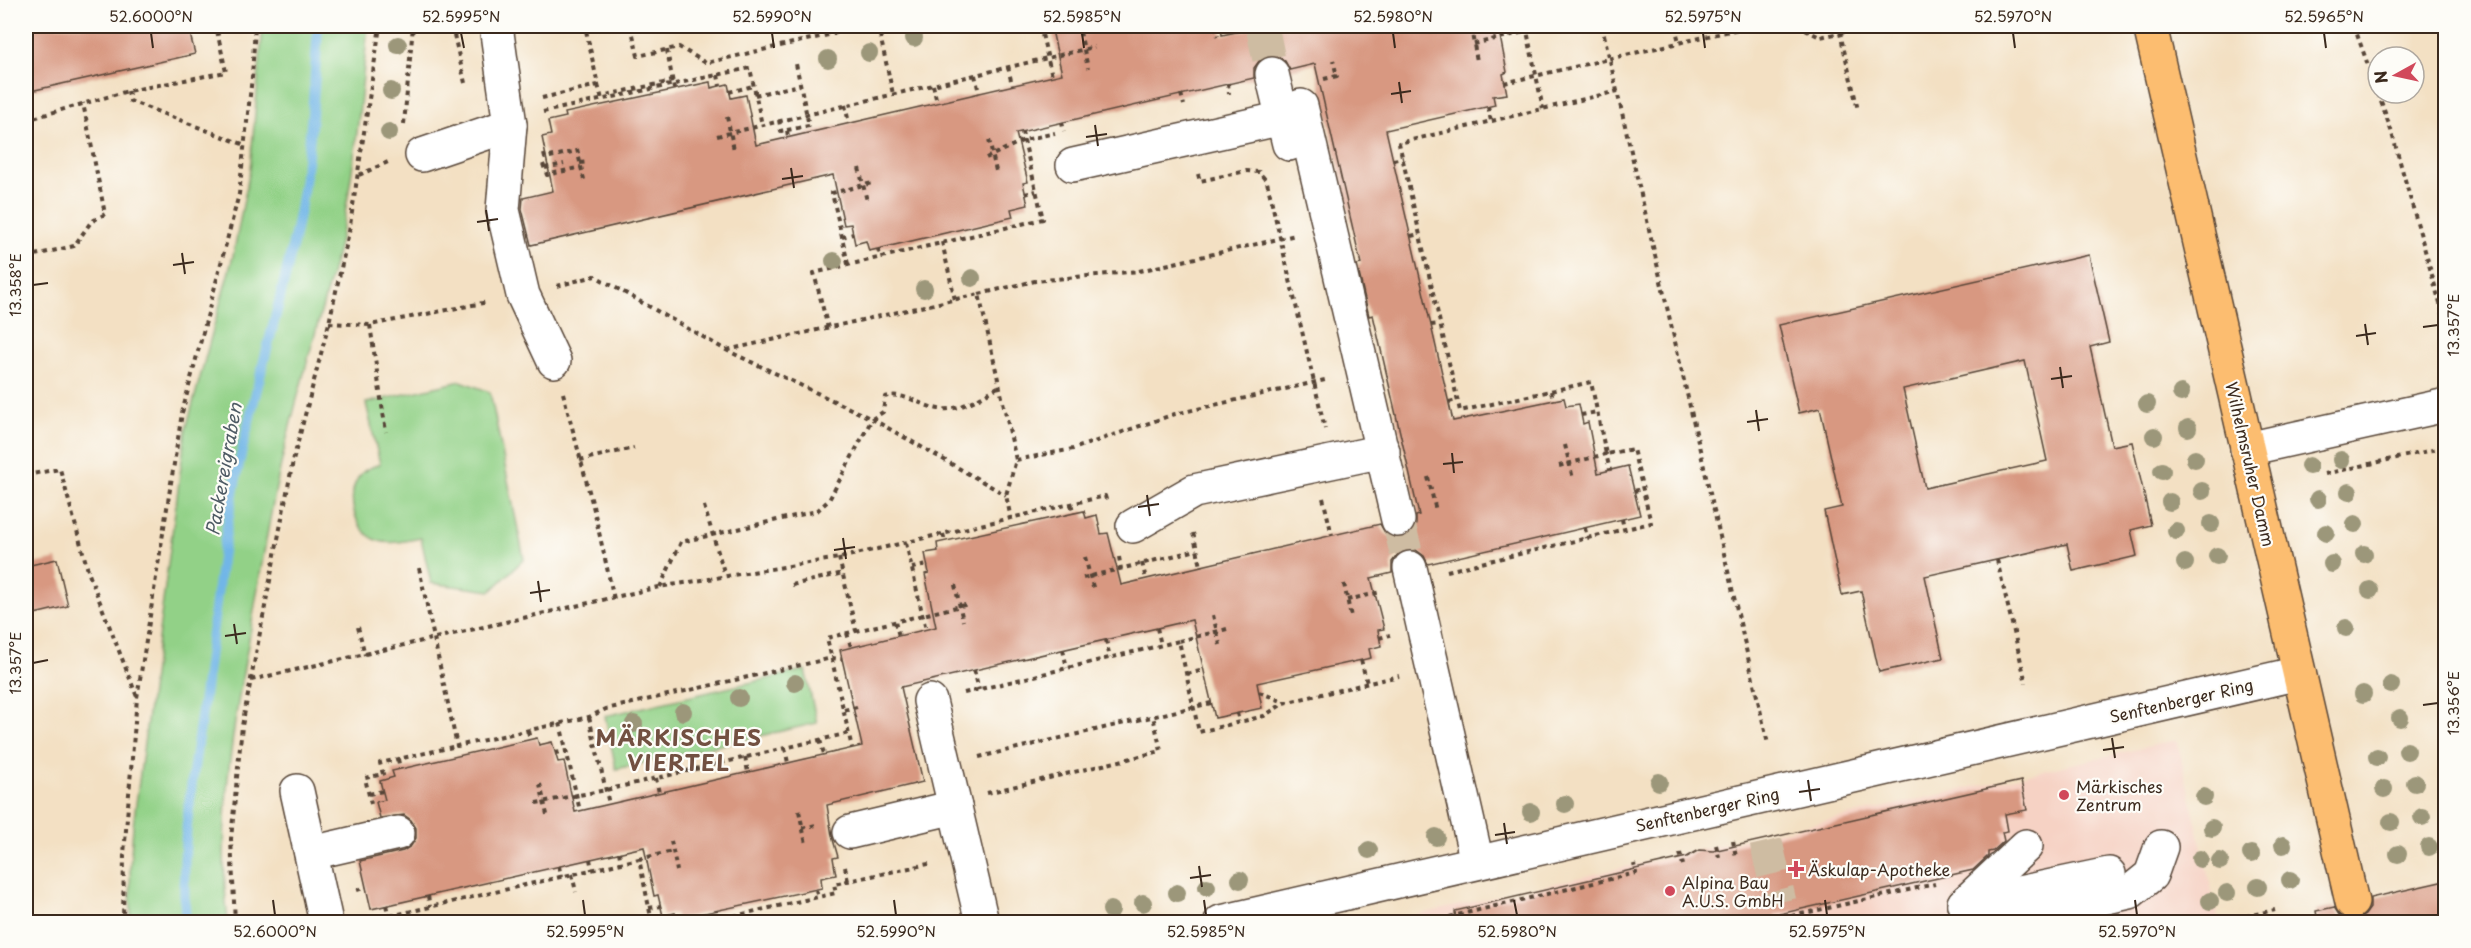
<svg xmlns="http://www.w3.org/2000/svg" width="2471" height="948" viewBox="0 0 2471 948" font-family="'Playpen Sans',sans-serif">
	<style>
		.built { fill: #f6d2c4 }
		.green { fill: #92d187; stroke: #667e52; stroke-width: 1.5 }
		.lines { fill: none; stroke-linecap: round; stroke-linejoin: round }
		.stream { stroke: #71b6e7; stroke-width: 10 }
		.building { fill: #d89881; fill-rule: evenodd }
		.minor-tunnel { stroke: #cebca2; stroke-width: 33; stroke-dasharray: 33 16; stroke-linecap: butt }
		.minor-casing { stroke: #574537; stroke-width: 36 }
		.major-casing { stroke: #574537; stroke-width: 36 }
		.path { stroke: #574537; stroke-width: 4; stroke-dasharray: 4.5 4.5; stroke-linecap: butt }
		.minor { stroke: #fff; stroke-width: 33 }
		.major { stroke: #fcbd6f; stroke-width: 33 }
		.tree { fill: #9c977a }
		.ticks { fill: none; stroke: #3b2a1e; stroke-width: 2 }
		.poi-dot { fill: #d1495b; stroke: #fdfcf7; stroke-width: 2 }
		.labels { text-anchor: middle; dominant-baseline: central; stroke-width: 4.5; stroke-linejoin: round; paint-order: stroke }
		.street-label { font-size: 16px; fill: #3b2a1e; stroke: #fdfcf7 }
		.poi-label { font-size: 16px; fill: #3b2a1e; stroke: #fdfcf7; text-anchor: start }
		.water-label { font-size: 18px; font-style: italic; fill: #4e5b64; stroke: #fdfcf7 }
		.district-label { font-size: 22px; font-weight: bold; letter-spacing: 1.5px; fill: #725041; stroke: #fdfcf7 }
		.neatline { fill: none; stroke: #3b2a1e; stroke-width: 2 }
		.ticks-label { font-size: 15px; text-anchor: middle; fill: #3b2a1e }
	</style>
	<rect width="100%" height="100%" fill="#fdfcf7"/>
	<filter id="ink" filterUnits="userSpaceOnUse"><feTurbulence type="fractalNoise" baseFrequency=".0167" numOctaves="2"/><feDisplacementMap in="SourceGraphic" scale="12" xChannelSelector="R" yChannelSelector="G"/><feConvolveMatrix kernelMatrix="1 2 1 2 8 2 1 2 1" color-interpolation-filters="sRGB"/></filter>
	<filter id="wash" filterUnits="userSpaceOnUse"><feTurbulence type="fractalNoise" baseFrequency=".008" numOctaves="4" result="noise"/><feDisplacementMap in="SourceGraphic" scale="24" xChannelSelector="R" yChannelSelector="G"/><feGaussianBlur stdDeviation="1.35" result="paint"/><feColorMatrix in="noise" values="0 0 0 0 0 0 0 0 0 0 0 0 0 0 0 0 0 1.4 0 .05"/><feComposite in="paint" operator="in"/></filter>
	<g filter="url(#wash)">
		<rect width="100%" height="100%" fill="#f3e0c3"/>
		<path class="built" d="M2177 740 2219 922H1386Z"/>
		<g class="green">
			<path d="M263 26H368C361 96 355 169 340 239 323 313 298 386 282 460 268 521 259 584 248 645 231 737 217 829 228 922H131L130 869 133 826 186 429 233 256 250 169Z"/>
			<path d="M461 381 490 392 524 559 491 591 431 583 421 538C408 540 392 545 379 541 353 533 343 490 363 472 367 468 375 466 380 464L366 403Z"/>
			<path d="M805 670 817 723 616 769 605 716Z"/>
		</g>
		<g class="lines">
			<path class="stream" d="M186 922C179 850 193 776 203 704 213 631 220 556 235 483 252 398 278 315 296 230 310 163 314 93 318 26"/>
		</g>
		<g id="blocks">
			<g class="building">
				<path d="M26 26H188L195 54 26 92Z"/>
				<path d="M1051 26H1221L1222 35 1263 26H1498L1507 72 1503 74 1507 94 1493 96 1495 105 1386 130 1453 421 1564 398 1566 406 1579 404 1583 424 1588 422 1598 473 1628 466 1640 515 1428 564 1424 556 1416 550H1405L1398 554 1392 562V573L1371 578 1384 629 1378 630 1381 646 1369 649 1371 658 1257 683 1262 708 1215 718 1192 620 901 687 923 782 827 805 832 836 838 857 833 858 836 875 821 878 822 888 677 919 675 913 663 916 658 895 654 896 644 847 371 909 360 861 403 851 411 846 416 838V828L411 820 404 815 380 818 376 802 385 800 380 781 394 777 392 771 537 738 539 745 552 742 558 762 564 761 575 812 862 746 840 650 936 627 925 574 929 573 925 553 938 551 937 543 1084 511 1086 518 1097 515 1101 534 1108 533 1121 585 1380 524 1385 533 1393 538H1403L1411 533 1416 525V516L1419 515 1373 315 1369 316 1357 265 1361 264 1315 64 1290 70 1285 61 1278 56H1268L1259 61 1254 68V78L1016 133 1028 182 1023 183 1028 205 1011 209 1013 217 869 251 866 241 855 244 851 224 844 225 833 175 531 245 522 209 523 198 553 191 542 137 551 135 548 121 566 117 565 113 710 82 711 88 728 84 731 98 746 95 756 145 1062 74Z"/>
				<path d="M2089 255 2109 342 2090 347 2112 446 2132 442 2151 525 2131 530 2137 556 2073 571 2067 544 1925 576 1943 658 1879 672 1861 591 1842 595 1824 511 1842 507 1820 408 1799 413 1779 325ZM2025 361 2047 461 1925 488 1903 389Z"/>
				<path d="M57 559 68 606 26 616V566Z"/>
				<path d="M2021 781 2027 810 2005 814 2008 831 2002 832 2004 841 1993 851 1988 852V856L1973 870 1775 915 1776 922H1456L1455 911 1687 857 1699 850 1713 851Z"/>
				<path d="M2445 881V922H2318L2316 911 2334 907 2339 915 2346 920H2357L2365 915 2370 908V898Z"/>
			</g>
		</g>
	</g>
	<g filter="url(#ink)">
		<use href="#blocks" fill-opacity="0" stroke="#574537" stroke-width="1.5"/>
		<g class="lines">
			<g class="minor-tunnel">
				<path d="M1262 26 1272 74"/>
				<path d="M1398 520 1410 568"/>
				<path d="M1766 842 1780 902"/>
			</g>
			<defs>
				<g id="minor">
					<path d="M496 26 510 125 503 210 523 295 554 361"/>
					<path d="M1272 74 1289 144"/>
					<path d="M1301 106 1398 520"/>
					<path d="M422 155 510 125"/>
					<path d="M1073 165 1283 118"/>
					<path d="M2247 449 2446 405"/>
					<path d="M1133 526 1194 491 1383 451"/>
					<path d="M1410 568 1477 862"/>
					<path d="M930 701 982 922"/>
					<path d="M297 791 326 922"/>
					<path d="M850 832 955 807"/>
					<path d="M311 853 398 833"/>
					<path d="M1964 904 2026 915 2130 892 2151 875 2161 847"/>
					<path d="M1964 904 2026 846"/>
					<path d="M1995 909 2019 893 2109 874"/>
					<path d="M1221 922 2299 673"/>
				</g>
				<path id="major" d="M2150 26 2352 902"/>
			</defs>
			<use href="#minor" class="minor-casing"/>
			<use href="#major" class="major-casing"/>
			<g class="path">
				<path d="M452 26 465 83"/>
				<path d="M631 26 638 56 679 47 706 63 867 26"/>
				<path d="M878 26 893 94"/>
				<path d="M1040 26 1052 76"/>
				<path d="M1215 26 1218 36"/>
				<path d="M1526 26 1543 109"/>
				<path d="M1602 26 1768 744"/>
				<path d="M1675 26 1679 42"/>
				<path d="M1797 26 1820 37 1840 33 1858 110"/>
				<path d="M2354 26 2378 93"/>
				<path d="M1471 28 1477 61"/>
				<path d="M1080 32 1088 68"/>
				<path d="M1840 33 1872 26"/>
				<path d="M1474 44 1550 26"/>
				<path d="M667 50 674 89"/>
				<path d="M1008 67 1012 85"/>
				<path d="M718 75 720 86"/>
				<path d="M975 75 979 93"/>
				<path d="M1324 79 1337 76 1333 60"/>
				<path d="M1228 83 1229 94"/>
				<path d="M1504 83 1752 26"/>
				<path d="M598 85 601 96 673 81"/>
				<path d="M933 85 937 103"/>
				<path d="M128 91 130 101 245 145"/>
				<path d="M729 92 753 86"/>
				<path d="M2378 93 2391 130 2446 325"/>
				<path d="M1181 94 1184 105"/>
				<path d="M755 95 800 85"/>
				<path d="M542 98 598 85 585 26"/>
				<path d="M845 105 849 123"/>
				<path d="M1488 107 1491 121"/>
				<path d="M543 112 750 68 762 125"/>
				<path d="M727 117 734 150"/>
				<path d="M26 120 128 91 226 72 216 26"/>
				<path d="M779 120 781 131 787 130 788 137"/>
				<path d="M1062 122 1064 131"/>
				<path d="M404 124 413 26"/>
				<path d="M787 130 809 126 796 64"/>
				<path d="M717 136 1094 47"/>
				<path d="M989 140 996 171"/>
				<path d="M577 149 585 184"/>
				<path d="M544 154 545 158 577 151"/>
				<path d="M986 158 1024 140 1055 133"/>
				<path d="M1393 160 1403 158"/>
				<path d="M580 163 588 162"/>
				<path d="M543 164 547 175 581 167"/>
				<path d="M545 168 564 164"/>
				<path d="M859 168 867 201"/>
				<path d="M1198 174 1200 181 1246 171 1259 172 1267 182 1325 429"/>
				<path d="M359 175 388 162"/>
				<path d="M26 183 29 201 26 202"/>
				<path d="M1025 194 1036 191"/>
				<path d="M1411 236 1420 234"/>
				<path d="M842 237 853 234"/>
				<path d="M942 242 955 300"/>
				<path d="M878 249 881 257"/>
				<path d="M26 257 74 246 91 222 105 214 83 103"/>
				<path d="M848 264 832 193 872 183"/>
				<path d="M557 286 595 276 726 350 872 419 1006 495"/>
				<path d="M979 294 1035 281 1139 271 1296 235"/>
				<path d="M329 323 370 325 488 302"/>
				<path d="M370 325 386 432"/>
				<path d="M1431 325 1440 324"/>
				<path d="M828 328 814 273 1043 219 1022 132"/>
				<path d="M727 350 979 294 1016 460 1006 495 1011 519"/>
				<path d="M1551 391 1553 400"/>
				<path d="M563 393 594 510 614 599"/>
				<path d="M1449 402 1457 400"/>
				<path d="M1581 415 1597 412"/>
				<path d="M1565 445 1573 479"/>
				<path d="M580 460 634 448"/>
				<path d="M1016 460 1073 449 1175 414 1329 379"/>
				<path d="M1559 466 1606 454 1610 470"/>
				<path d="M2325 474 2446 447"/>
				<path d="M26 475 60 469 89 574 137 697"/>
				<path d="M1428 477 1436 511"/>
				<path d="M1634 491 1643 489"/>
				<path d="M1323 498 1332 535"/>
				<path d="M1071 504 1074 513"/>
				<path d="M704 506 725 575"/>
				<path d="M1622 519 1624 529"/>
				<path d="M1585 528 1587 538"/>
				<path d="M1193 533 1201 566"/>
				<path d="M943 534 945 541"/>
				<path d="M906 543 926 630"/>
				<path d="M1085 557 1094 591"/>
				<path d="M1119 557 1121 569"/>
				<path d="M839 558 856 631 827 638 852 748"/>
				<path d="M1997 560 2026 683"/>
				<path d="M1142 563 1146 579"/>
				<path d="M419 568 457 746 589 717 606 709 832 658 842 659"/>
				<path d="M912 568 927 565"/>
				<path d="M1447 571 1651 523 1633 449 1606 454 1591 382 1460 411 1399 143 1618 91"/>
				<path d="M1083 578 1197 550"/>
				<path d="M1344 584 1351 617"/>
				<path d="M792 585 843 573"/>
				<path d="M955 585 963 621"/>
				<path d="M660 587 681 542 817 511 829 500 872 419 883 412 885 397C903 391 921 406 939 409 960 412 983 395 1000 386"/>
				<path d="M1347 600 1381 592"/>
				<path d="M1213 615 1220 645"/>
				<path d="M895 622 899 636"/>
				<path d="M358 627 365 655"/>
				<path d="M1157 628 1161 645"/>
				<path d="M856 631 969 604"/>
				<path d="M847 633 851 647"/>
				<path d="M1379 638 1390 635"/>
				<path d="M1106 640 1110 658"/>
				<path d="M1179 641 1227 629"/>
				<path d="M1063 650 1067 668"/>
				<path d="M1361 660 1367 683"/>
				<path d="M974 670 979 690"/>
				<path d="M1187 674 1204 670"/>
				<path d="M251 680 659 587 839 558 1105 496 1107 503"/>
				<path d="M1259 692 1284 702"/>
				<path d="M964 693 1179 641 1199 732 1264 716 1284 703 1399 676"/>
				<path d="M844 710 857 707"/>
				<path d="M1237 713 1239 722"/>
				<path d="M589 717 609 804"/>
				<path d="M560 723 580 811"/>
				<path d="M528 731 530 739"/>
				<path d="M820 740 824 754"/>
				<path d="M785 748 788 763"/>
				<path d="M555 753 566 751"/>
				<path d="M745 757 748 772"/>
				<path d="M979 757 1211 703"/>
				<path d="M398 759 400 769"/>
				<path d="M656 778 659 793"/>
				<path d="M540 784 548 819"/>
				<path d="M987 793 1161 751 1153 716"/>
				<path d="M369 794 383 791"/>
				<path d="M536 803 606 790 849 733"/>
				<path d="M371 804 365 778 383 774 380 763 457 746"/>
				<path d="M799 811 806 844"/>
				<path d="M802 828 816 825"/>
				<path d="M671 841 677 871"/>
				<path d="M1733 841 1736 857"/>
				<path d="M1716 845 1719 857"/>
				<path d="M619 852 621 863"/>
				<path d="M1680 853 1683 865"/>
				<path d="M590 859 592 870"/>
				<path d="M639 859 673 851"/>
				<path d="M559 866 561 877"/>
				<path d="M845 867 848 881"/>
				<path d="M572 874 576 892"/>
				<path d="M357 890 366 887"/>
				<path d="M816 890 818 897"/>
				<path d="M428 896 430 907"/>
				<path d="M386 905 389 917"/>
				<path d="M649 908 661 906"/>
				<path d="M399 915 401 922"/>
				<path d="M687 917 689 922"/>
				<path d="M1783 918 1935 884"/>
				<path d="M1432 921 1636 873 1634 864"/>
				<path d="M123 922 124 854 137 698 182 413 239 194 252 77 255 26"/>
				<path d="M235 922 231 839 242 726 293 461 329 323 349 232 380 26"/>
				<path d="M364 922 639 859 652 922"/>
				<path d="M707 922 836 893 834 884 933 863"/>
				<path d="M2219 922 2275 910"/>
			</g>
			<use href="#minor" class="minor"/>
			<use href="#major" class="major"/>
		</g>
		<g class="tree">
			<circle cx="914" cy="38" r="9"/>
			<circle cx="398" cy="45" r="9"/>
			<circle cx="869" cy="53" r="9"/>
			<circle cx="828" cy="59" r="9"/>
			<circle cx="391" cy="91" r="9"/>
			<circle cx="389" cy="132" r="9"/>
			<circle cx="834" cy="261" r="9"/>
			<circle cx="972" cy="278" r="9"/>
			<circle cx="924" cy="289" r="9"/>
			<circle cx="2181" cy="393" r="9"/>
			<circle cx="2147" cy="404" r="9"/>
			<circle cx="2188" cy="428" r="9"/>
			<circle cx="2154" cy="436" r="9"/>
			<circle cx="2195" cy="459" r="9"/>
			<circle cx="2341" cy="460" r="9"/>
			<circle cx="2309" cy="466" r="9"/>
			<circle cx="2162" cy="471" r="9"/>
			<circle cx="2202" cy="491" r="9"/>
			<circle cx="2349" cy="492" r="9"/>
			<circle cx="2318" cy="499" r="9"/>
			<circle cx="2170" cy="502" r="9"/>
			<circle cx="2211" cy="524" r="9"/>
			<circle cx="2355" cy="524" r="9"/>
			<circle cx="2176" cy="531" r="9"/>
			<circle cx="2326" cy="533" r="9"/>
			<circle cx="2364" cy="554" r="9"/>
			<circle cx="2217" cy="556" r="9"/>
			<circle cx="2185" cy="563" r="9"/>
			<circle cx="2332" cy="564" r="9"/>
			<circle cx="2370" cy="590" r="9"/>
			<circle cx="2346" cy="628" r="9"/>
			<circle cx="795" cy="683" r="9"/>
			<circle cx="2391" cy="685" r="9"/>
			<circle cx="2363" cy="694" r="9"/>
			<circle cx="739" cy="698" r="9"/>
			<circle cx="683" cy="712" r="9"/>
			<circle cx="2400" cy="718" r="9"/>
			<circle cx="634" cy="724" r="9"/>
			<circle cx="2407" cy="751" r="9"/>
			<circle cx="2377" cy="757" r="9"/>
			<circle cx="1659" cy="782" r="9"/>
			<circle cx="2415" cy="783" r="9"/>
			<circle cx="2384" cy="789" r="9"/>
			<circle cx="2204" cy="797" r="9"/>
			<circle cx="1565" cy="804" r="9"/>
			<circle cx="1531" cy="812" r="9"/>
			<circle cx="2422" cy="817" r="9"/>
			<circle cx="2391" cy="822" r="9"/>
			<circle cx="2212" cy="828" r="9"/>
			<circle cx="1436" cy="837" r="9"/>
			<circle cx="2283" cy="845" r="9"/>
			<circle cx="2429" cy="847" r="9"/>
			<circle cx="1369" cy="850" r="9"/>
			<circle cx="2251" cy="854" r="9"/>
			<circle cx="2398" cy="854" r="9"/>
			<circle cx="2200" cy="859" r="9"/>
			<circle cx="2220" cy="861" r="9"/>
			<circle cx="1240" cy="880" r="9"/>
			<circle cx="2290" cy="880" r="9"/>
			<circle cx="1207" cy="887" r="9"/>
			<circle cx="2258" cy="887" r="9"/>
			<circle cx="1177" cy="893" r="9"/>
			<circle cx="2227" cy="893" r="9"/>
			<circle cx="2210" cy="901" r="9"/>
			<circle cx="1143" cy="903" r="9"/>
			<circle cx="1111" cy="910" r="9"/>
		</g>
	</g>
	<path class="ticks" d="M151 33 153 48M461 33 464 48M772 33 774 48M1082 33 1084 48M1393 33 1395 48M1703 33 1705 48M2013 33 2015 48M2324 33 2326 48M1399 82 1402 103M1391 94 1411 91M1095 125 1098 146M1086 137 1107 134M791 168 794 188M782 179 803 176M486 210 489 231M477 222 498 219M182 253 185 274M173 265 194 262M33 285 48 283M2365 324 2368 345M2423 327 2438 325M2356 336 2376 333M2060 367 2063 388M2051 379 2072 376M1756 410 1759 431M1747 422 1768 419M1452 453 1454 473M1443 464 1463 462M1147 495 1150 516M1138 507 1159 504M843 538 846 559M834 550 855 547M538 581 541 602M530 593 550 590M234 624 237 644M225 636 246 633M33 663 48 660M2423 705 2438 703M2112 738 2115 758M2103 750 2124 747M1808 780 1811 801M1799 792 1820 789M1504 823 1507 844M1495 835 1515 832M1199 866 1202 887M1190 878 1211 875M273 900 275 915M583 900 585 915M894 900 896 915M1204 900 1206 915M1514 900 1517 915M1825 900 1827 915M2135 900 2137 915"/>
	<g class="poi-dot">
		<circle cx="2064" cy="795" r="6"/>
		<path d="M1793 860h6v6h6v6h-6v6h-6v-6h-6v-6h6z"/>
		<circle cx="1670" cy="891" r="6"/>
	</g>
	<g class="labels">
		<g class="street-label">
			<text transform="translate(2251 464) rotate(77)">Wilhelmsruher Damm</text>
			<text transform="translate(2181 700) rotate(-13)">Senftenberger Ring</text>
			<text transform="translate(1707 809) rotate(-13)">Senftenberger Ring</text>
		</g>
		<g class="poi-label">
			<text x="2076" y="786">Märkisches<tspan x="2076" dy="18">Zentrum</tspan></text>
			<text x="1808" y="869">Äskulap-Apotheke</text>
			<text x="1682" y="882">Alpina Bau<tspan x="1682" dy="18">A.U.S. GmbH</tspan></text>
		</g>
		<g class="water-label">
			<text transform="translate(223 469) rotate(-80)">Packereigraben</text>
		</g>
		<g class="district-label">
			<text x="679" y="736">MÄRKISCHES<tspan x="679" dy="25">VIERTEL</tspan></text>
		</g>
	</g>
	<rect width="2471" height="948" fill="none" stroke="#fdfcf7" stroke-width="66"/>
	<g transform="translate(2396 75) rotate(262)"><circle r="28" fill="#fdfcf7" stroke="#afa8a0" stroke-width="1.5"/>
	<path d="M0-4.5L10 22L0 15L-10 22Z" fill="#d1495b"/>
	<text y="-9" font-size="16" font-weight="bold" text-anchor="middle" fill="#3b2a1e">N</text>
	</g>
	<rect x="33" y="33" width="2405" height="882" class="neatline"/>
	<g class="ticks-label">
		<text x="151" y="22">52.6000°N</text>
		<text x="461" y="22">52.5995°N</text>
		<text x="772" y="22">52.5990°N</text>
		<text x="1082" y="22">52.5985°N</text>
		<text x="1393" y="22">52.5980°N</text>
		<text x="1703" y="22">52.5975°N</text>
		<text x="2013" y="22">52.5970°N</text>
		<text x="2324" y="22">52.5965°N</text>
		<text transform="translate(16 285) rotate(-90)" y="5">13.358°E</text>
		<text transform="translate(2454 325) rotate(-90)" y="5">13.357°E</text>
		<text transform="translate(16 663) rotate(-90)" y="5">13.357°E</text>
		<text transform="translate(2454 703) rotate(-90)" y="5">13.356°E</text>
		<text x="275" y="937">52.6000°N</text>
		<text x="585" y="937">52.5995°N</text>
		<text x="896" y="937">52.5990°N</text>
		<text x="1206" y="937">52.5985°N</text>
		<text x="1517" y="937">52.5980°N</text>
		<text x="1827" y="937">52.5975°N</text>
		<text x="2137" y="937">52.5970°N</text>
	</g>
</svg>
